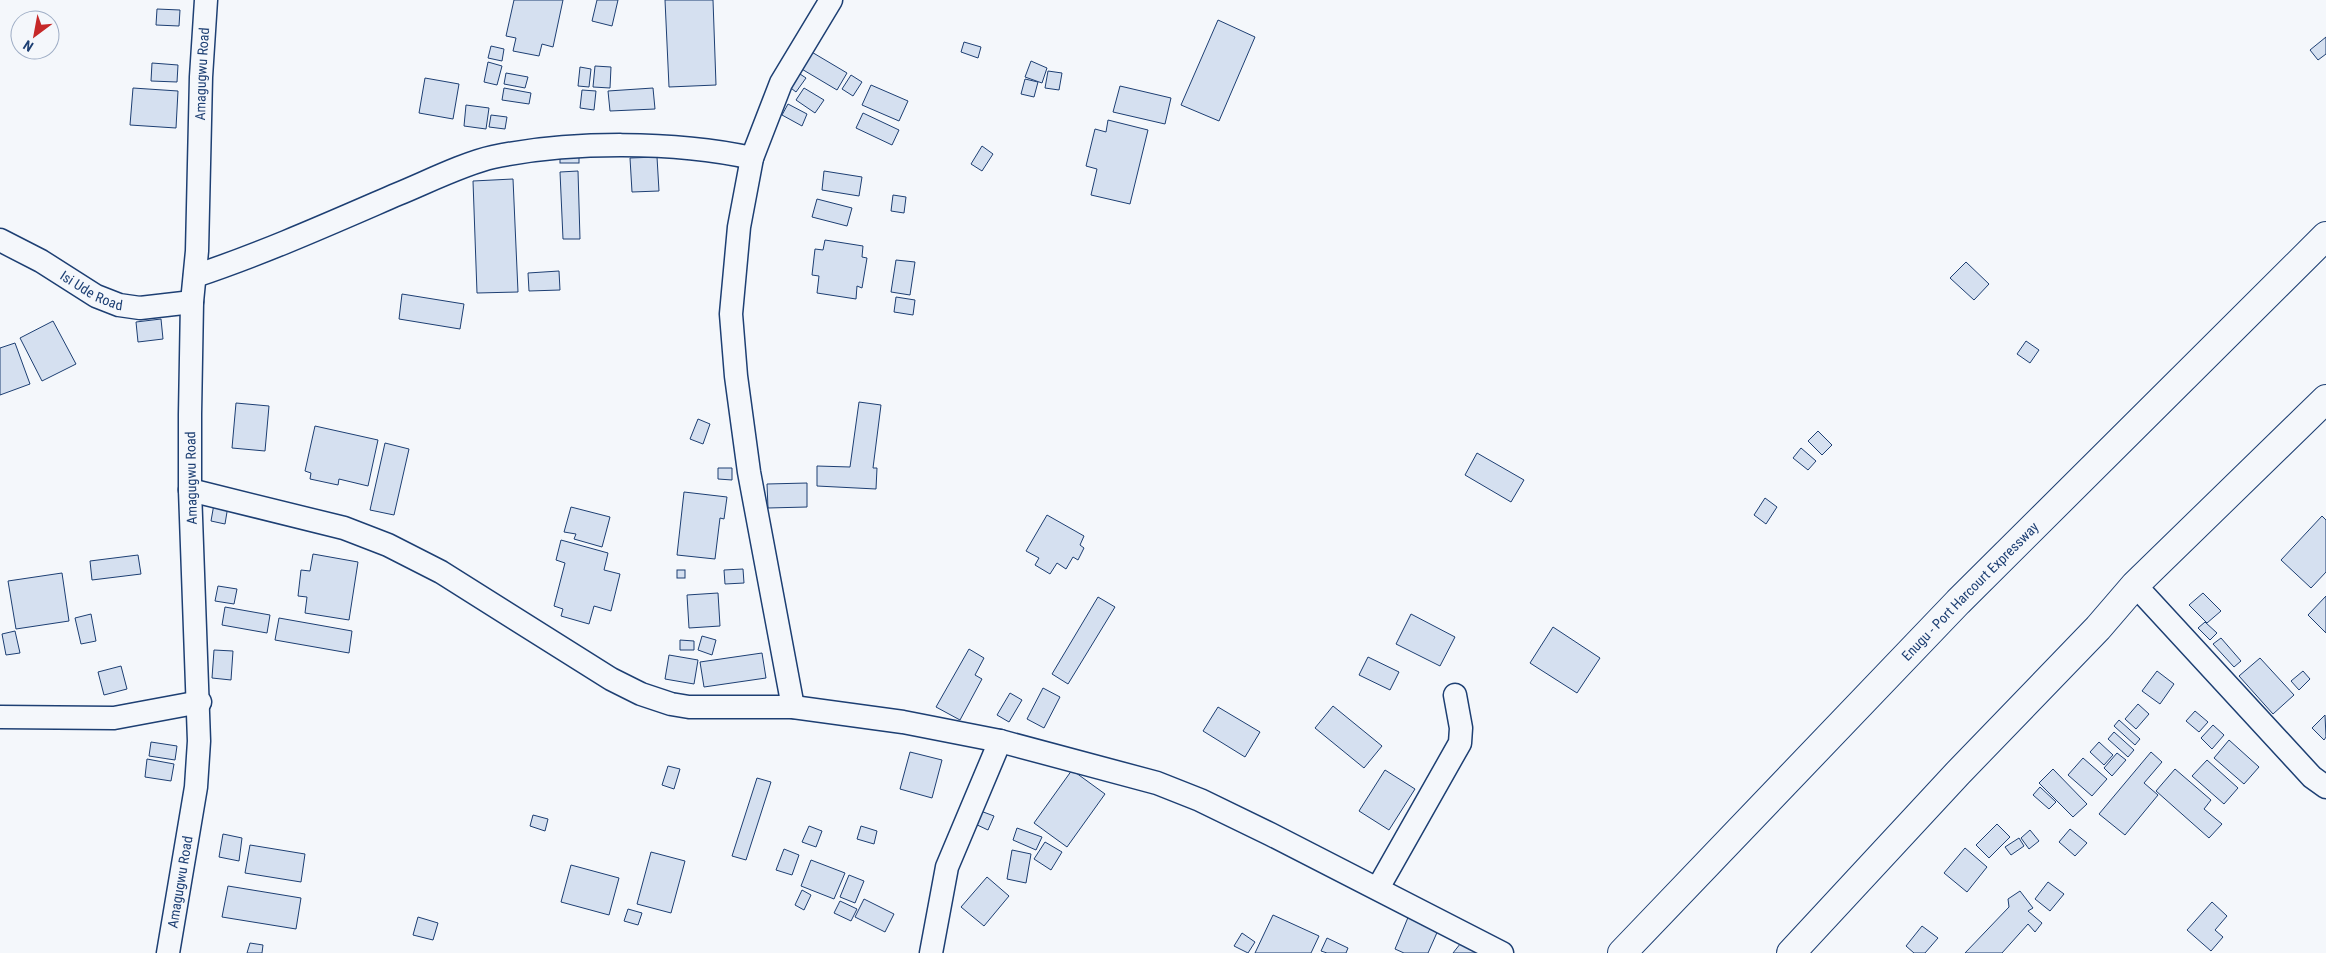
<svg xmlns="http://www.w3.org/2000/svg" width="2326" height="953" viewBox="0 0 2326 953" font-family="'Roboto Condensed',sans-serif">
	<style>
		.building { fill: #d5e0f0; stroke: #1d3f73 }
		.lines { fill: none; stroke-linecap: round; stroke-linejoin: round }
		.minor-casing { stroke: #1d3f73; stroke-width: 25 }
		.trunk-casing { stroke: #1d3f73; stroke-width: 30 }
		.minor { stroke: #f4f7fb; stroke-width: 22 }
		.trunk { stroke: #f4f7fb; stroke-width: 28 }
		.labels { text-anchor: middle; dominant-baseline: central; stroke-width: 4; stroke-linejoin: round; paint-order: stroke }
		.street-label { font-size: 14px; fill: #1d3f73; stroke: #f4f7fb }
	</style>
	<rect width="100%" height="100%" fill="#f4f7fb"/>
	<g class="building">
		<path d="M514 0H563L553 47 542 44 539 56 513 51 516 38 506 36Z"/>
		<path d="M597 0H618L612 26 592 21Z"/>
		<path d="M665 0H713L716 85 669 87Z"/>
		<path d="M157 9 180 10 179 26 156 25Z"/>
		<path d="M1218 20 1255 37 1219 121 1181 105Z"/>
		<path d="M2326 37V54L2318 60 2310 50Z"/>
		<path d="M964 42 981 47 978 58 961 52Z"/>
		<path d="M491 46 504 49 502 61 488 58Z"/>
		<path d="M810 51 847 73 837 90 800 68Z"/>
		<path d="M1031 61 1047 68 1042 83 1025 77Z"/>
		<path d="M488 62 502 66 497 85 484 82Z"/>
		<path d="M152 63 178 65 177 82 151 81Z"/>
		<path d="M595 66 611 67 610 88 593 87Z"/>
		<path d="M580 67 591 69 589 87 578 86Z"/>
		<path d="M1048 71 1062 73 1059 90 1045 88Z"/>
		<path d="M797 72 806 78 796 92 787 85Z"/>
		<path d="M506 73 528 77 525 88 504 84Z"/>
		<path d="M851 75 862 82 853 96 842 89Z"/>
		<path d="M425 78 459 84 453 119 419 113Z"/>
		<path d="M1025 79 1038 82 1034 97 1021 94Z"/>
		<path d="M871 85 908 101 899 121 862 105Z"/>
		<path d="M1120 86 1171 98 1165 124 1113 112Z"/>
		<path d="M133 88 178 91 176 128 130 125Z"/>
		<path d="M504 88 531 93 529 104 502 100Z"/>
		<path d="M653 88 655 109 610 111 608 91Z"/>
		<path d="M804 88 824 100 815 113 796 100Z"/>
		<path d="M582 90 596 91 594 110 580 108Z"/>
		<path d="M788 104 807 114 802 126 782 115Z"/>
		<path d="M466 105 489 108 486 129 464 126Z"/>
		<path d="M863 113 899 130 892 145 856 128Z"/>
		<path d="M491 115 507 117 505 129 489 127Z"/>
		<path d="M1108 120 1148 130 1130 204 1091 195 1097 169 1086 166 1095 129 1106 132Z"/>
		<path d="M982 146 993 154 982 171 971 164Z"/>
		<rect x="560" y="152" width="19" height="11"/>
		<path d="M657 157 659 191 632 192 630 158Z"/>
		<path d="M578 171 580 239H563L560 172Z"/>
		<path d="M824 171 862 177 859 196 822 190Z"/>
		<path d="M513 179 518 292 477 293 473 181Z"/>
		<path d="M893 195 906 197 904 213 891 211Z"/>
		<path d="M817 199 852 208 847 226 812 217Z"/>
		<path d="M825 240 863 246 862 257 867 258 862 288 857 286 856 299 817 293 819 276 812 275 815 249 823 250Z"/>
		<path d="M896 260 915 262 910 295 891 292Z"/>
		<path d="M1966 262 1989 284 1974 300 1950 278Z"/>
		<path d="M559 271 560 290 529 291 528 273Z"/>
		<path d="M402 294 464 304 460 329 399 319Z"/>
		<path d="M896 297 915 300 913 315 894 312Z"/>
		<path d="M161 319 163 339 138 342 136 322Z"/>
		<path d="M53 321 76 364 42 381 20 338Z"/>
		<path d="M2026 341 2039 350 2030 363 2017 354Z"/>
		<path d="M15 343 30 384 0 395V348Z"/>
		<path d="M859 402 881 405 873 468H877L876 489 817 486V466L850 467Z"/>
		<path d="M236 403 269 406 265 451 232 448Z"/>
		<path d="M698 419 710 424 703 444 690 439Z"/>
		<path d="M315 426 378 440 368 486 339 479 338 485 310 479 311 473 305 471Z"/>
		<path d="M1818 431 1832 445 1822 455 1808 441Z"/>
		<path d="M385 443 409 449 394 515 370 510Z"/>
		<path d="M1801 448 1816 461 1808 470 1793 458Z"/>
		<path d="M1477 453 1524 480 1511 502 1465 475Z"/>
		<path d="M718 468H732V480L718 479Z"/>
		<path d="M807 483V507L768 508 767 484Z"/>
		<path d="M684 492 727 497 724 519 720 518 715 559 677 555Z"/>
		<path d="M1765 498 1777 507 1766 524 1754 515Z"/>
		<path d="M214 504 228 506 225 524 211 521Z"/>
		<path d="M571 507 610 517 602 547 574 539 576 534 564 532Z"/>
		<path d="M1047 515 1084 536 1080 545 1084 548 1078 560 1073 557 1066 569 1057 563 1050 574 1035 565 1039 558 1026 551Z"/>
		<path d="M2322 516 2326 520V572L2311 588 2281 560Z"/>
		<path d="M561 540 608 553 604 570 620 574 611 611 594 606 589 624 561 616 563 609 554 606 565 563 556 560Z"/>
		<path d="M313 554 358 562 349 620 305 613 307 597 298 596 301 570 310 571Z"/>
		<path d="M138 555 141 574 92 580 90 561Z"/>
		<path d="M743 569 744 583 725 584 724 570Z"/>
		<rect x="677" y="570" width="8" height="8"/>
		<path d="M62 573 69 621 16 629 8 581Z"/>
		<path d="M218 586 237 589 234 604 215 601Z"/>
		<path d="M718 593 720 626 689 628 687 595Z"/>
		<path d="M2203 593 2221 611 2207 623 2189 605Z"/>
		<path d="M2326 596V633L2308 615Z"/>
		<path d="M1098 597 1115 607 1068 684 1052 674Z"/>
		<path d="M225 607 270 615 267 633 222 625Z"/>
		<path d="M91 614 96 641 81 644 75 618Z"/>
		<path d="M1411 614 1455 637 1440 666 1396 644Z"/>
		<path d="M279 618 352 631 349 653 275 640Z"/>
		<path d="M2205 622 2217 633 2210 640 2198 628Z"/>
		<path d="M1553 627 1600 658 1577 693 1530 663Z"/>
		<path d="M15 631 20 653 6 655 2 634Z"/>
		<path d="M702 636 716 640 712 655 698 650Z"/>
		<path d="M2221 638 2241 661 2234 667 2213 644Z"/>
		<path d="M680 640 694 641V650H680Z"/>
		<path d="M969 649 984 658 975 675 982 679 960 720 936 707Z"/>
		<path d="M214 650 233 651 231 680 212 678Z"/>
		<path d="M762 653 766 678 704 687 700 662Z"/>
		<path d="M669 655 698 660 694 684 665 679Z"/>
		<path d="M1368 657 1399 672 1390 690 1359 675Z"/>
		<path d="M2260 658 2294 695 2273 714 2239 676Z"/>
		<path d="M121 666 127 689 104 695 98 672Z"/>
		<path d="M2157 671 2174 684 2160 704 2142 691Z"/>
		<path d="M2303 671 2310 679 2299 690 2291 681Z"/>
		<path d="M1043 688 1060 697 1044 728 1027 719Z"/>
		<path d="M1010 693 1022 700 1009 722 997 715Z"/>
		<path d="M2138 704 2149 714 2136 729 2125 719Z"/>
		<path d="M1333 706 1382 746 1364 768 1315 728Z"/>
		<path d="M1218 707 1260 732 1245 757 1203 731Z"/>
		<path d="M2195 711 2208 722 2199 732 2186 721Z"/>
		<path d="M2325 715 2326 737 2324 740 2312 728Z"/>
		<path d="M2119 720 2140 739 2135 745 2114 726Z"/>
		<path d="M2213 725 2224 735 2212 749 2201 738Z"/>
		<path d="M2114 732 2134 750 2128 757 2108 739Z"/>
		<path d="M2229 740 2259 767 2244 784 2214 758Z"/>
		<path d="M151 742 177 746 175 760 149 756Z"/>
		<path d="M2099 742 2113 755 2104 765 2090 752Z"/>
		<path d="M910 752 942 760 932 798 900 789Z"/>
		<path d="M2151 752 2162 762 2144 783 2158 795 2125 835 2099 814Z"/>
		<path d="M2117 753 2126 760 2112 776 2104 768Z"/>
		<path d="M2083 758 2107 779 2092 796 2068 775Z"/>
		<path d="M147 759 174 764 171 781 145 777Z"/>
		<path d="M2207 760 2238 788 2224 804 2192 776Z"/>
		<path d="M668 766 680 769 674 789 662 785Z"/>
		<path d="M2053 769 2087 804 2073 817 2039 783Z"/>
		<path d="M2175 769 2211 800 2204 809 2222 824 2209 838 2156 791Z"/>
		<path d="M1072 770 1105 794 1067 847 1034 823Z"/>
		<path d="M1385 770 1415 789 1389 830 1359 811Z"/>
		<path d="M757 778 771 782 746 860 732 856Z"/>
		<path d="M2040 787 2056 802 2049 809 2033 795Z"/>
		<path d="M978 810 994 816 988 830 973 823Z"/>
		<path d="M533 815 548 819 545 831 530 826Z"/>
		<path d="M1997 824 2010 837 1989 858 1976 845Z"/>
		<path d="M809 826 822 831 816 847 802 842Z"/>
		<path d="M861 826 877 831 874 844 857 839Z"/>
		<path d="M1017 828 1042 837 1036 850 1013 840Z"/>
		<path d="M2070 829 2087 843 2075 856 2059 842Z"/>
		<path d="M2030 830 2039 841 2029 849 2021 838Z"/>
		<path d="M223 834 242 838 239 861 219 857Z"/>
		<path d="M2019 838 2024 846 2011 855 2005 847Z"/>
		<path d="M1045 842 1062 852 1051 870 1034 859Z"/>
		<path d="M250 845 305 854 301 882 245 873Z"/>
		<path d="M1965 848 1987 867 1967 892 1944 873Z"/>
		<path d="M784 849 799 855 792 875 776 870Z"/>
		<path d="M1012 850 1031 854 1026 883 1007 879Z"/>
		<path d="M651 852 685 861 671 913 637 904Z"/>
		<path d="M811 860 845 873 834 899 801 886Z"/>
		<path d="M571 865 619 878 609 915 561 902Z"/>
		<path d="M849 875 864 881 855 903 840 897Z"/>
		<path d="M987 877 1009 896 984 926 961 907Z"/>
		<path d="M2048 882 2064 894 2050 911 2035 899Z"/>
		<path d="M228 886 301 898 296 929 222 917Z"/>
		<path d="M802 890 811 895 804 910 795 905Z"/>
		<path d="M2020 891 2033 908 2028 911 2042 923 2035 932 2028 924 2002 953H1965L2009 907 2008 899Z"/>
		<path d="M864 899 894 914 885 932 855 917Z"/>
		<path d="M840 901 857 909 851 921 834 913Z"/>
		<path d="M2212 902 2227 916 2215 930 2223 937 2211 951 2187 930Z"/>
		<path d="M628 909 642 913 638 925 624 921Z"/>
		<path d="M1273 915 1319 936 1311 953H1255Z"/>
		<path d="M1409 915 1439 928 1428 953H1404L1395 949Z"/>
		<path d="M418 917 438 923 433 940 413 935Z"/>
		<path d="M1922 926 1938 938 1925 953H1914L1906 946Z"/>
		<path d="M1242 933 1255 942 1248 953 1234 946Z"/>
		<path d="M1327 938 1348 948 1346 953H1327L1321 951Z"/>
		<path d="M1464 939 1480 953H1453Z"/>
		<path d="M250 943 263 945 262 953H247Z"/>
	</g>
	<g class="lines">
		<defs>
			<g id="minor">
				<path id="s1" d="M0 240 41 261 96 296 119 305 140 308 192 302"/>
				<path d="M195 276C264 253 331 223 398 194 425 183 465 163 493 157 570 141 675 141 752 158"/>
				<path d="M190 490 344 528 388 545 441 572 611 679 641 694 671 704 689 707H793L903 722 1000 741 1157 783 1200 800 1270 834 1502 953"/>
				<path d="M2135 585 2312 777 2326 787"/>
				<path d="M793 707 749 472 736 376 731 314 739 227 752 158 781 83 831 0"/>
				<path d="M0 717 114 718 200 702"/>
				<path d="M1378 888 1460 743 1461 728 1455 695"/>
				<path id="s2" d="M168 953 196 787 199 741 190 490V414L192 302 197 251 201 77 206 0"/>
				<path d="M931 953 947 867 1000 741"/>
			</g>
			<g id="trunk">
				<path id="s3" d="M1622 953 1958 602 2326 236"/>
				<path d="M1791 953 1958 773 2098 628 2135 585 2326 399"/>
			</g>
		</defs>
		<use href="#minor" class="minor-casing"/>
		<use href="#trunk" class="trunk-casing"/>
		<use href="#minor" class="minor"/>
		<use href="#trunk" class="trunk"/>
	</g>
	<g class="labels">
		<g class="street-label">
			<text stroke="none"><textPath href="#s2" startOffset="882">Amagugwu Road</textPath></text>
			<text stroke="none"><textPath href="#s1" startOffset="105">Isi Ude Road</textPath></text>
			<text transform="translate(191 478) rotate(-91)">Amagugwu Road</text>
			<text stroke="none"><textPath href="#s3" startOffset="502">Enugu - Port Harcourt Expressway</textPath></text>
			<text stroke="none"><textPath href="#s2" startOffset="72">Amagugwu Road</textPath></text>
		</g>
	</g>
	<g transform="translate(35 35) rotate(212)"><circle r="24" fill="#f4f7fb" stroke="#9eadc5"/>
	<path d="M0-4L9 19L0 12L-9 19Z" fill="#c62828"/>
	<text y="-8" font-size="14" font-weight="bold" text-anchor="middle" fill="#1d3f73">N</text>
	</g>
</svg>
